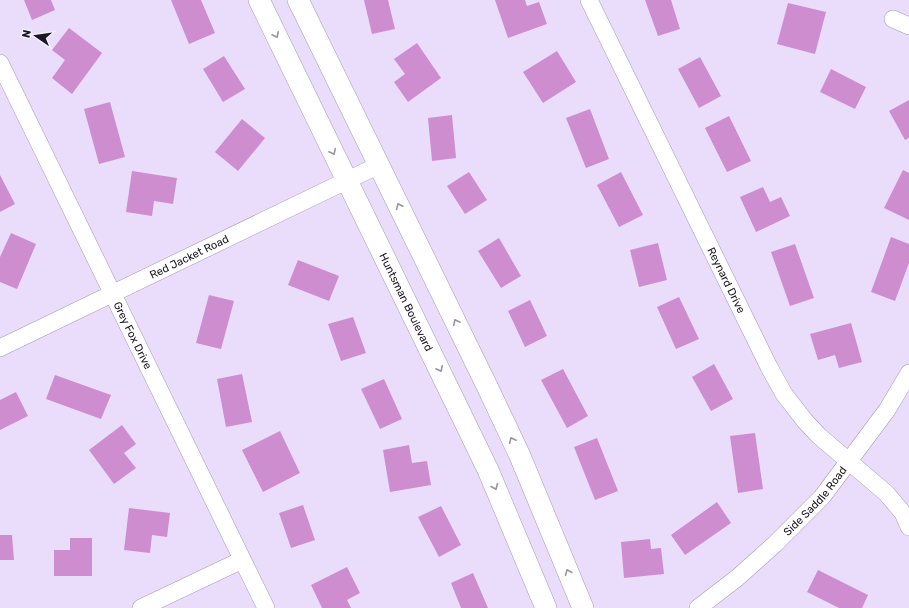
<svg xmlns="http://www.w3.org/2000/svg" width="909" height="608" viewBox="0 0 909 608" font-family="Rubik,sans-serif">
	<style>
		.building { fill: #ce8dcf }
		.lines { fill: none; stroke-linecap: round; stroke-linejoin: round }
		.minor-casing { stroke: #a699b7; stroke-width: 18 }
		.tertiary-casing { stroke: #a699b7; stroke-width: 22 }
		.minor { stroke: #fff; stroke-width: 17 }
		.tertiary { stroke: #fff; stroke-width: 21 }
		.oneway { stroke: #98969b }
		.labels { text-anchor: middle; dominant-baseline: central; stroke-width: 3; stroke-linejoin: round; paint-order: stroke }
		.street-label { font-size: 11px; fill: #1b1621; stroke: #f3eefb }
	</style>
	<rect width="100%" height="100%" fill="#eaddfc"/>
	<g class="building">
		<path d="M24 0H51L55 10 32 20Z"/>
		<path d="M171 0H201L215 33 189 44Z"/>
		<path d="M364 0H388L395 29 372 34Z"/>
		<path d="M495 0H525L527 6 539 2 547 24 508 38Z"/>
		<path d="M645 0H671L680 29 658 36Z"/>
		<path d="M788 3 826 12 815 54 777 44Z"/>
		<path d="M69 28 102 53 72 94 52 78 65 60 52 50Z"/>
		<path d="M417 43 441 78 408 102 394 82 405 74 394 59Z"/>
		<path d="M557 51 576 82 543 103 523 72Z"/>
		<path d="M224 56 245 89 223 102 203 69Z"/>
		<path d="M700 57 721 96 699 108 678 69Z"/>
		<path d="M831 69 866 87 855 109 820 92Z"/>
		<path d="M909 100V138L905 140 889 111Z"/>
		<path d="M110 102 125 157 99 164 84 109Z"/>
		<path d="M590 109 609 159 586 168 566 118Z"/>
		<path d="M452 115 456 158 432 161 428 118Z"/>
		<path d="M729 116 751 161 727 172 705 128Z"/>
		<path d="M242 119 265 138 238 171 215 152Z"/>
		<path d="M903 170 909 173V220L884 208Z"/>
		<path d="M132 171 177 178 173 204 154 201 152 216 126 212Z"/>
		<path d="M469 172 487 200 465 214 447 186Z"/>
		<path d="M621 172 643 215 619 227 597 185Z"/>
		<path d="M0 175 15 204 0 212Z"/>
		<path d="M763 187 770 202 781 197 790 216 756 232 740 197Z"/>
		<path d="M11 233 36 244 17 289 0 282V257Z"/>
		<path d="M891 237 909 244V263L895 301 871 292Z"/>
		<path d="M499 238 521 276 501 288 478 251Z"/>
		<path d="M658 243 667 280 639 287 630 250Z"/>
		<path d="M795 244 814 298 790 306 771 252Z"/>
		<path d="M298 260 339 276 329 301 288 285Z"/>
		<path d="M209 295 234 301 221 349 196 343Z"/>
		<path d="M679 297 699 339 676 349 657 307Z"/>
		<path d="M530 300 547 336 525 347 508 311Z"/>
		<path d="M353 317 366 353 341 361 328 324Z"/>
		<path d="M851 323 862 362 839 368 835 355 818 360 810 334Z"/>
		<path d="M714 364 733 399 711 411 692 377Z"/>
		<path d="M563 369 588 416 567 428 541 380Z"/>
		<path d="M242 374 252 422 226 427 217 379Z"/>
		<path d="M55 375 111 395 101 419 46 399Z"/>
		<path d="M384 379 402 419 380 429 361 389Z"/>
		<path d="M16 392 28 416 0 430V400Z"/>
		<path d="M122 425 136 444 124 453 136 468 114 484 89 450Z"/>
		<path d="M280 431 300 473 263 492 242 450Z"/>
		<path d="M755 433 763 489 738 493 730 436Z"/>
		<path d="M597 438 618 491 595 500 574 447Z"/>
		<path d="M409 445 412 463 427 461 431 485 390 492 383 450Z"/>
		<path d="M717 502 731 523 685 555 671 535Z"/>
		<path d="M303 505 315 540 291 548 279 513Z"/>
		<path d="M441 506 461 545 439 557 418 517Z"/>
		<path d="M129 508 170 513 167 537 152 535 150 553 124 550Z"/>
		<path d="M0 535H12L14 560H0Z"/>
		<path d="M70 538H92V576H54V550H70Z"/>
		<path d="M650 539 651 549 661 548 664 574 624 578 621 542Z"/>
		<path d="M347 567 360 593 347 600 351 608H322L311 585Z"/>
		<path d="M818 570 868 595 862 608H839L807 592Z"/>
		<path d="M473 573 488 608H461L451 583Z"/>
	</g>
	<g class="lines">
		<defs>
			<g id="minor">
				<path id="s1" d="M589 0 769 367 784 394 805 421 819 436 886 493 903 513 909 527"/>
				<path d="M893 19 909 26"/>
				<path id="s2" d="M0 63 266 608"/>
				<path id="s3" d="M0 348 8 344 379 165"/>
				<path d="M141 608 242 560"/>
				<path id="s4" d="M698 608 737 578 775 544 822 497 887 410 909 373"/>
			</g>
			<g id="tertiary">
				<path id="s5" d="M259 0 454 400 488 470 546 608"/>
				<path d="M298 0 486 384 520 456 583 608"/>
			</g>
		</defs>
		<use href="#minor" class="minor-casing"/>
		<use href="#tertiary" class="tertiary-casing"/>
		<use href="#minor" class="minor"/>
		<use href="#tertiary" class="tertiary"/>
	</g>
	<defs><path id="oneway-chevron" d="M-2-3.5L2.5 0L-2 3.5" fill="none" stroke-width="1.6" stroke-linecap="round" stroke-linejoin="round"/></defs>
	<g class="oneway">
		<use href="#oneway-chevron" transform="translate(276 35) rotate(64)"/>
		<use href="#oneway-chevron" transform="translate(333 152) rotate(64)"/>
		<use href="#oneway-chevron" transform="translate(399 206) rotate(-116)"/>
		<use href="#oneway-chevron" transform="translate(456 322) rotate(-116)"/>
		<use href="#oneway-chevron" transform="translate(440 369) rotate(64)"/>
		<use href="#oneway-chevron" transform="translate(512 440) rotate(-115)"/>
		<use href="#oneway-chevron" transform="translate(495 487) rotate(67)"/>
		<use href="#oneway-chevron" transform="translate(568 572) rotate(-113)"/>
	</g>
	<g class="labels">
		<g class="street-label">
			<text stroke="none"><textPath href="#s3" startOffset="210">Red Jacket Road</textPath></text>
			<text stroke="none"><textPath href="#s1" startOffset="312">Reynard Drive</textPath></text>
			<text stroke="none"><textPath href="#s5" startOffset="336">Huntsman Boulevard</textPath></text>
			<text stroke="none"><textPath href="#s2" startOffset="303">Grey Fox Drive</textPath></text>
			<text stroke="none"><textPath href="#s4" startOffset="159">Side Saddle Road</textPath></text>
		</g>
	</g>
	<g transform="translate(36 36) rotate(283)" stroke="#f3eefb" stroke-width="3" paint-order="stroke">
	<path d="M0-3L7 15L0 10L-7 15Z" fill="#1b1621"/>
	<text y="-6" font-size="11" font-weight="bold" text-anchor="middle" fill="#1b1621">N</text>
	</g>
</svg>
